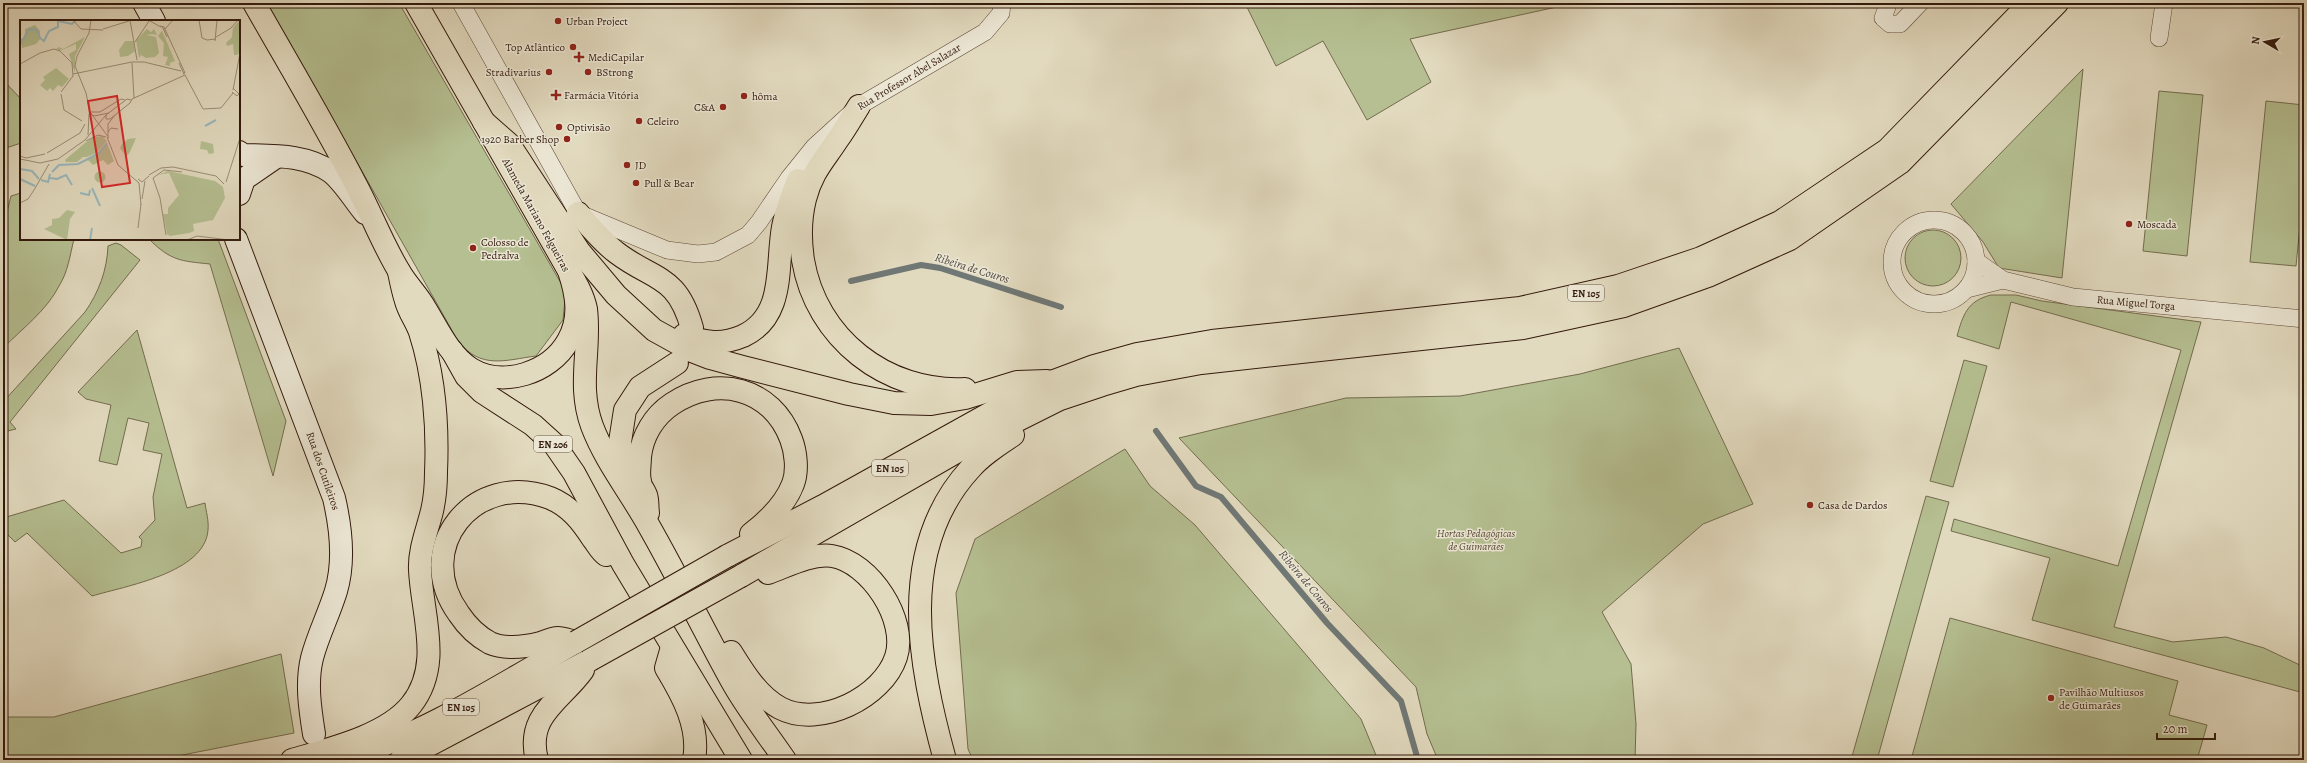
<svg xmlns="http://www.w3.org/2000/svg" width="2307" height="763" viewBox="0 0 2307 763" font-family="Alegreya,serif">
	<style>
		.green { fill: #b5bf91; stroke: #746c4e }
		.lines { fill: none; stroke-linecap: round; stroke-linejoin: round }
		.stream { stroke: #707876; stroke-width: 6 }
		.minor-casing { stroke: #5e4939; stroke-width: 18 }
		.secondary-casing { stroke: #32190c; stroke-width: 24 }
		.primary-casing { stroke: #32190c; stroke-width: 24 }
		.trunk-casing { stroke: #32190c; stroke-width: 24 }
		.minor { stroke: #ece7d5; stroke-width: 17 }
		.secondary { stroke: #ece7d5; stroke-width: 22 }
		.primary { stroke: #e2dabf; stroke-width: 22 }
		.trunk { stroke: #e2dabf; stroke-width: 22 }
		.trunk-bridge-casing { stroke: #32190c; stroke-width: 24; stroke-linecap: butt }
		.trunk-bridge { stroke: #e2dabf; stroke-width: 22 }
		.poi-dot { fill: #8f2418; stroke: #ece7d5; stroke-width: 1.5 }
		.labels { text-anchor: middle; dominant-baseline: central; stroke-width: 3; stroke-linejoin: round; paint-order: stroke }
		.shield { fill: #ece7d5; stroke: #6a5748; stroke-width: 1 }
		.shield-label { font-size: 10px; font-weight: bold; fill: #32190c }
		.poi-label { font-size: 11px; fill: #32190c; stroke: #ece7d5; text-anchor: start }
		.street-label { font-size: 11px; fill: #32190c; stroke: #ece7d5 }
		.park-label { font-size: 11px; font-style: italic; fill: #594b34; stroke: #ece7d5 }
		.water-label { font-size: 12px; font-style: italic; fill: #514941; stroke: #ece7d5 }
		.inset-river { fill: none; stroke: #99b8bd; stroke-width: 2 }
		.inset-road { fill: none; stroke: #9c8d77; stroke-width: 1 }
		.view { fill: #d62828; fill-opacity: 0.15; stroke: #d62828; stroke-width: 2 }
		.inset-edge { fill: none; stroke: #32190c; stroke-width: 2 }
	</style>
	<rect width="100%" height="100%" fill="#e2dabf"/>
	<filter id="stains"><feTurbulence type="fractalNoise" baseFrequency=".005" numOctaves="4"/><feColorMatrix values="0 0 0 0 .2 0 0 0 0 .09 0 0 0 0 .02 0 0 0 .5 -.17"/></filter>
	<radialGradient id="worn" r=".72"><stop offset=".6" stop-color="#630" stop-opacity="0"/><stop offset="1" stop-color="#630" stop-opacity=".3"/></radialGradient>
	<g class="green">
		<path d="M267 3H399L562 285 565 299 563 320 536 356C505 360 481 370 458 341Z"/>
		<path d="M1245 3H1575L1410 39 1431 82 1367 120 1323 41 1276 66Z"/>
		<path d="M2083 69 2062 278 1999 268 1983 242 1951 204Z"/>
		<path d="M3 80 21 99V143L3 149Z"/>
		<path d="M2159 91 2203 95 2187 256 2143 251Z"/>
		<path d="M2266 101 2304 105V186L2296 266 2250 262Z"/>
		<path d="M21 193V239H74C70 255 68 272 59 286 47 310 22 329 3 348V228L11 196Z"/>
		<circle cx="1933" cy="258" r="28"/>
		<path d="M149 239H218L286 421 273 476 210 264C181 261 171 261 149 239Z"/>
		<path d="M116 243 121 245 140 260 10 422 16 429 3 432V402L85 312C99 292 107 270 108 246Z"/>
		<path d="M1991 295H2016L2042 301 2201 322 2114 627 2173 642 2226 637 2264 648 2304 667V693L2032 620 2050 558 1951 531 1954 519 2118 566 2181 350 2011 302 1999 349 1957 336C1963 315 1967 301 1991 295Z"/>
		<path d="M137 330 187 508 205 503C206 511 209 521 208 530 205 573 125 586 92 596L27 533 15 542 3 530V518L64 500 121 553 141 547 142 540 139 537 155 520 153 497 162 454 143 450 149 423 128 418 117 465 99 461 111 405 86 399 78 392Z"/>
		<path d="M1679 348 1753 504 1703 524 1602 612 1631 664 1636 724 1635 760H1438L1427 734 1416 687 1179 438 1346 398 1460 396 1580 374Z"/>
		<path d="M1964 360 1987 366 1953 487 1930 481Z"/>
		<path d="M1125 449 1150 486 1195 525 1361 719 1378 760H973L968 749 956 593 975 539Z"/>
		<path d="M1926 496 1949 502 1877 760H1851Z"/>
		<path d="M1950 618 2178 681 2169 715 2207 725 2197 760H1911Z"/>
		<path d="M281 654 294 733 157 760H3V717H54Z"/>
	</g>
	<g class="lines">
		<g class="stream">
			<path d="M851 281 921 265 940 268 1061 307"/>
			<path d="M1156 431 1196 486 1221 497 1327 623 1401 701 1418 760"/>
		</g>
		<defs>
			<g id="minor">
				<path d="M461 3 578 213 667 250 698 254 716 252 748 235 759 222 789 178 814 147 859 106 985 32 1001 13 1002 3"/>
				<path d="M1887 7 1883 18 1890 24H1900L1920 3"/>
				<path d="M2159 38 2164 3"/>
				<circle cx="1934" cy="262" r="42"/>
				<path d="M1976 261 2003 280 2073 297 2304 319"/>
				<path d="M1967 289 2003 280"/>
			</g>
			<g id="secondary">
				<path d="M144 3 154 21"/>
				<path d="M239 152 243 155C273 156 305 154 331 172 344 182 354 200 365 213"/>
				<path d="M239 194 244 179 276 157"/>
				<path d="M236 239 334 498C341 528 345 561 336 591 329 614 318 635 312 658 306 683 310 709 314 734"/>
			</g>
			<path id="primary" d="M254 3C288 63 324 123 356 185 371 213 382 243 399 271 406 284 418 295 425 308 438 329 449 355 471 369 503 388 550 373 568 341 581 318 577 295 569 271L416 3"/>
			<g id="trunk">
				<path d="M859 106C852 117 846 128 838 139 823 162 812 172 805 199 800 219 800 240 803 260 816 338 886 393 965 389"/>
				<path d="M484 122 509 144 579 251 616 295 654 330 692 351 710 358 743 367 849 394 894 403 931 404 965 398 1017 382 1047 381"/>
				<path d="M578 213C590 227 602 242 617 253 654 281 677 274 692 328"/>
				<path d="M569 271C576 283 583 295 586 309 591 350 577 385 592 426 606 463 631 493 650 528 679 579 705 633 734 685 749 711 768 735 785 760"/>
				<path d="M684 335C705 343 722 345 743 336 786 316 776 266 783 227 786 211 792 196 798 180"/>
				<path d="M452 351 466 376 482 392 533 425 554 444 574 473 623 564 741 760"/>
				<path d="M639 481 623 456 620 442 625 410 640 387 677 363"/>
				<path d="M648 513C647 507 648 500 646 495 644 490 640 486 640 481 638 474 640 464 640 457 642 436 654 416 672 404 717 374 772 388 791 439 796 452 798 471 793 484 785 505 768 521 751 534"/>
				<path d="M727 556 823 506 994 411 1054 381 1094 366 1137 354 1212 341 1520 308 1618 286 1701 258 1780 222 1887 150 2030 3"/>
				<path d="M741 576 970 444 1060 399 1102 385 1136 375 1201 363 1523 328 1624 306 1708 276 1790 239 1900 163 2057 3"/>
				<path d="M576 642C570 641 564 638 558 638 553 638 546 641 541 643 525 647 506 650 490 643 477 636 467 626 459 614 411 548 474 470 550 498 570 506 582 522 593 539 597 544 601 552 606 555"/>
				<path d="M672 647 666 668C683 696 700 727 694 760"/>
				<path d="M731 652C744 673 758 696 780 708 820 729 883 697 896 657 908 620 870 562 832 556 811 553 787 566 768 573"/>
				<path d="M344 759C426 734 502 684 576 642"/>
				<path d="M292 760C329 749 386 736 411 705 443 665 422 615 420 570 419 550 427 531 432 511 435 498 436 485 436 472 438 427 434 375 420 332 416 321 409 312 406 301 403 292 401 282 399 272"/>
				<path d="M401 760 590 660"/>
				<path d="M537 760C525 715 562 700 583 670"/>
				<path d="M945 760C919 665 896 550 970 469 982 455 998 445 1013 435"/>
			</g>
		</defs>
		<use href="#minor" class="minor-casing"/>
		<use href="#secondary" class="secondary-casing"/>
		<use href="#primary" class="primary-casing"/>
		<use href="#trunk" class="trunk-casing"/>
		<use href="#minor" class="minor"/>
		<use href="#secondary" class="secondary"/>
		<use href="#primary" class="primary"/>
		<use href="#trunk" class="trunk"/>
		<defs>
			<g id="trunk-bridge">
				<path d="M576 642 727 556"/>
				<path d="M590 660 741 576"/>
			</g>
		</defs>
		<use href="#trunk-bridge" class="trunk-bridge-casing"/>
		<use href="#trunk-bridge" class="trunk-bridge"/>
	</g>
	<g class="poi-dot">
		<circle cx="558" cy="21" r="4"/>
		<circle cx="573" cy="47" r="4"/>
		<path d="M577 51h4v4h4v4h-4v4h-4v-4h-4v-4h4z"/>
		<circle cx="549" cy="72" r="4"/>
		<circle cx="588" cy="72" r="4"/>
		<path d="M554 89h4v4h4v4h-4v4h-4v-4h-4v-4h4z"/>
		<circle cx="744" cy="96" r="4"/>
		<circle cx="723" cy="107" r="4"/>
		<circle cx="639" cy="121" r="4"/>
		<circle cx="559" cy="127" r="4"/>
		<circle cx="567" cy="139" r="4"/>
		<circle cx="627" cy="165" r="4"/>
		<circle cx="636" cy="183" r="4"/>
		<circle cx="2129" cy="224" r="4"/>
		<circle cx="473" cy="248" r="4"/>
		<circle cx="1810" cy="505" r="4"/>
		<circle cx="2051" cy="698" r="4"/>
	</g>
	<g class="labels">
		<g class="shield">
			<rect x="1568" y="285" width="36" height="16" rx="3"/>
			<rect x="534" y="436" width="38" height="16" rx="3"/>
			<rect x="872" y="460" width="36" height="16" rx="3"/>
			<rect x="443" y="699" width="36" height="16" rx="3"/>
		</g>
		<g class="shield-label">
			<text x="1586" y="293">EN 105</text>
			<text x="553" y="444">EN 206</text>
			<text x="890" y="468">EN 105</text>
			<text x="461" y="707">EN 105</text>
		</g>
		<g class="poi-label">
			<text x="566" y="21">Urban Project</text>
			<text x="565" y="47" text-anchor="end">Top Atlântico</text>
			<text x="588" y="57">MediCapilar</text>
			<text x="541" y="72" text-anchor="end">Stradivarius</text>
			<text x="596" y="72">BStrong</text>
			<text x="564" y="95">Farmácia Vitória</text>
			<text x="752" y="96">hôma</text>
			<text x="715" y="107" text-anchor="end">C&amp;A</text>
			<text x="647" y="121">Celeiro</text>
			<text x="567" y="127">Optivisão</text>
			<text x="559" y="139" text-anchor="end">1920 Barber Shop</text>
			<text x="635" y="165">JD</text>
			<text x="644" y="183">Pull &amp; Bear</text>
			<text x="2137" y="224">Moscada</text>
			<text x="481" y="242">Colosso de<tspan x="481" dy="13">Pedralva</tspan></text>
			<text x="1818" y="505">Casa de Dardos</text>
			<text x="2059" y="692">Pavilhão Multiusos<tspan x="2059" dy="13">de Guimarães</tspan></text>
		</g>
		<g class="street-label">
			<text transform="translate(909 77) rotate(-31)">Rua Professor Abel Salazar</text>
			<text transform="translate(536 215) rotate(61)">Alameda Mariano Felgueiras</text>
			<text transform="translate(2136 303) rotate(5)">Rua Miguel Torga</text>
			<text transform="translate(323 471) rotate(71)">Rua dos Cutileiros</text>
		</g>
		<g class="park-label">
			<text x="1476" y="533">Hortas Pedagógicas<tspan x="1476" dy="13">de Guimarães</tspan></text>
		</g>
		<g class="water-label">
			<text transform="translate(972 268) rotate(17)">Ribeira de Couros</text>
			<text transform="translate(1306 581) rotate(50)">Ribeira de Couros</text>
		</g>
	</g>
	<g transform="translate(20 20)">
		<rect width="220" height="220" fill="#e2dabf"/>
		<path d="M220 0V32L217 35H214L213 24 207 26 206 23 212 17 213 8ZM15 5 20 11V19L16 24 2 28 0 18 3 19 5 15V9ZM127 9 131 12 134 9 137 15 132 14 126 15 136 17 139 33 135 37 126 38 121 35 119 38 116 20ZM142 11 155 41 150 43V46L145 45 148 37 143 36 144 23 138 16ZM65 17 55 36V53L49 34 56 30V24L42 30 40 29 41 31 36 29 39 27 43 29ZM105 21H114L115 31 108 36 100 37 99 30ZM36 48 49 59 42 67 38 65 33 71 30 68 27 71 20 65 25 60 23 57ZM82 116 87 121 78 132 67 137H63L57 142H46L45 140 65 123 74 117ZM116 118 109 134 106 136 100 128 102 124 108 119ZM181 121 193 124 194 133 189 134 187 130 180 129ZM87 123 94 141 88 145 83 140 73 145 68 140 79 133ZM148 151 195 161 203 167 205 178 193 200 173 204 174 211 169 213 150 216 147 214 143 194H148V188L159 175 149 153 138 155ZM74.5 157a5.5 5.5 0 1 1 11 0a5.5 5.5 0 1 1-11 0ZM47 190 55 192 50 199 47 220 24 209 32 205V199L39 198Z" fill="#b5bf91"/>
		<path class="inset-river" d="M0 25 9 9 17 10 20 18 24 21 29 11 38 7V1L52 4 56 0M185 106 196 100M0 149 12 151 19 159M32 152 39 145 58 144 68 139 79 133 87 123M30 158 37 159 46 155 52 165M0 159 15 166M21 160 28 162 30 154M72 168 80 186M60 173 69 175 70 170M70 220 72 208"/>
		<path class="inset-road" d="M53 0 61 9 83 10M71 0 69 13 57 36 55 46 66 73 70 92 89 118M110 0 117 40M128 0 141 7M179 0 182 18 187 20 196 19M140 6 144 7 165 53 163 54M142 6 147 17M83 9 109 1M145 9 153 0M196 17 211 8 218 0M195 21 197 0M115 22 129 1M112 42H124L161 51M112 43 114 78M159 43 164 54M0 44 20 33 34 29 40 31 52 43 53 56 41 72M53 54 112 42M165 55 183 89 201 88 213 73M213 70 220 33M212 72 217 76 219 74 213 68M41 74 44 90 62 101M111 80 107 79 86 95V99H90L110 83 112 79 165 55M71 92H80L101 79 105 80M71 94 74 96 89 93M88 112 91 108 98 109M68 115 69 94M88 116V104L95 95M87 117 98 145 119 163 121 185M66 121 78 115 86 117M27 133 60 113 65 104M0 136 6 138 25 134M0 139 20 143 38 139 65 120 86 95M129 155 141 148 153 147 196 156 204 164M118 159 122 162 129 156M206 162 220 118M122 179 125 161M0 183 8 179 14 170 29 144M118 208 121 184M146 215 140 178 133 158 144 150 162 152M167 220 177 216 209 220"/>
		<path class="view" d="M97 76 110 163 82 167 68 81Z"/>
		<rect width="220" height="220" class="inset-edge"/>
	</g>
	<rect width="2307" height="763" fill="none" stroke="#e2dabf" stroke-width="16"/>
	<rect x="4" y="4" width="2299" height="755" fill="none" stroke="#32190c" stroke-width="2"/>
	<rect x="8" y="8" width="2291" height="747" fill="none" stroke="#32190c"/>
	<g transform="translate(2265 42) rotate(279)" stroke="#ece7d5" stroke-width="3" paint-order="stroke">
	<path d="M0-3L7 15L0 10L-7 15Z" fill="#32190c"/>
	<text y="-6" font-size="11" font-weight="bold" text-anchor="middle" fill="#32190c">N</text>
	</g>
	<path d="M2157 733v6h58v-6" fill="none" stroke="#32190c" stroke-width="2"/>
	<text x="2163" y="733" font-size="12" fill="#32190c" stroke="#ece7d5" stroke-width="3" paint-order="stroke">20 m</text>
	<rect width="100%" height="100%" filter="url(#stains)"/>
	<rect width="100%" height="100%" fill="url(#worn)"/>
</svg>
